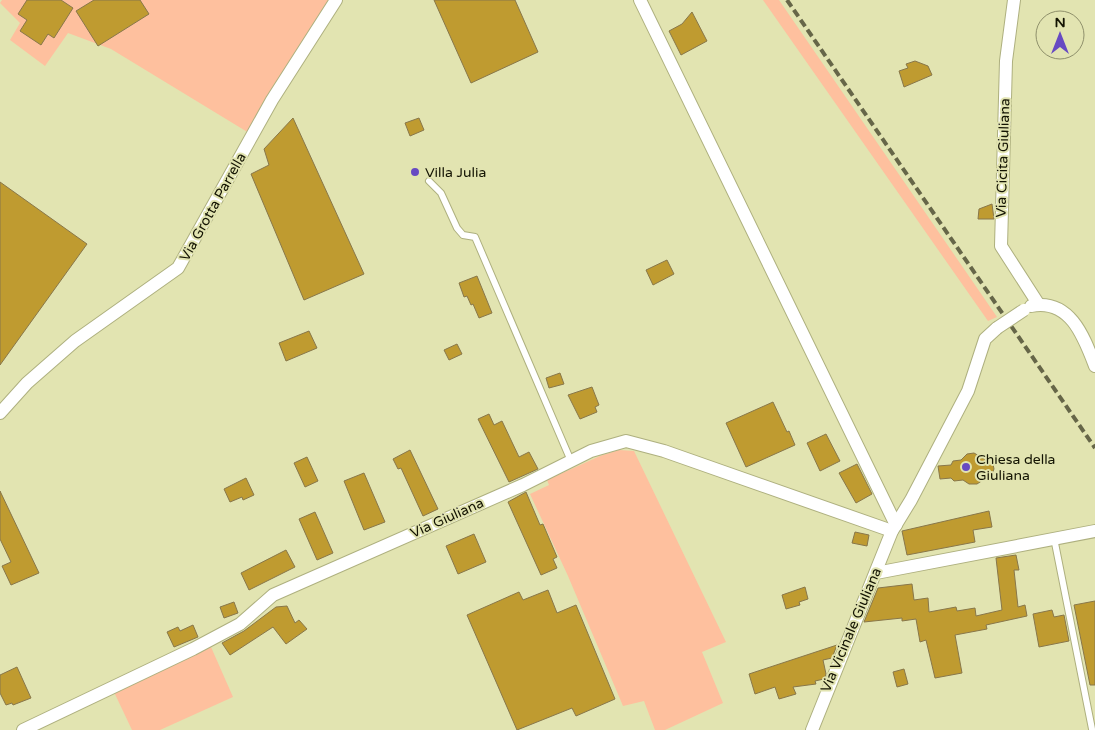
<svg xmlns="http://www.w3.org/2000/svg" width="1095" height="730" viewBox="0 0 1095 730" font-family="'Varela Round',sans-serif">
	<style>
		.green { fill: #fec09e }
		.building { fill: #bf9b30; stroke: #88774a }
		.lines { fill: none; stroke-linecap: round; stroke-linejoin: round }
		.service-casing { stroke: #aeb07f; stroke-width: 8 }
		.minor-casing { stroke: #aeb07f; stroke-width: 14 }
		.service { stroke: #fff; stroke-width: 6 }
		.minor { stroke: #fff; stroke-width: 12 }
		.rail { stroke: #666648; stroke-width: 4; stroke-dasharray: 8 4; stroke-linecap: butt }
		.minor-bridge-casing { stroke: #aeb07f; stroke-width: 14; stroke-linecap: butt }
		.minor-bridge { stroke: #fff; stroke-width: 12 }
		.poi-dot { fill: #674ac2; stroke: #e2e4b1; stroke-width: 2 }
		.labels { text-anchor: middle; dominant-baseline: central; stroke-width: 4; stroke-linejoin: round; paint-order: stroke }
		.street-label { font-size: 14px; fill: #131302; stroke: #e2e4b1 }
		.poi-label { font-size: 14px; fill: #131302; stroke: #e2e4b1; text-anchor: start }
	</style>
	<rect width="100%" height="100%" fill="#e2e4b1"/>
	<g class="green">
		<path d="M2 0H331L249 133 111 49 68 33 45 66 10 40 20 23 0 3Z"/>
		<path d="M763 0H779L997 317 988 321Z"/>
		<path d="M619 450 634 451 726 642 702 652 723 703 665 730H655L644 701 623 706 568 576 530 494 549 485 547 480 600 456Z"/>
		<path d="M211 647 233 697 160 730H132L114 692Z"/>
	</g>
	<g class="building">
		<path d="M27 0H61L73 8 54 38 48 34 41 45 20 31 27 20 18 14Z"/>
		<path d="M94 0H140L149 14 98 46 76 11Z"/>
		<path d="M434 0H515L538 52 471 83Z"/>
		<path d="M692 12 707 41 681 55 669 31 682 24Z"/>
		<path d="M915 61 928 66 932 75 904 87 899 71 908 68 906 64Z"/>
		<path d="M293 118 364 274 304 300 251 174 269 165 264 149Z"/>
		<path d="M419 118 424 130 410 136 405 123Z"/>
		<path d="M0 182 87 244 0 365Z"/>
		<path d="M992 204 994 219H978L979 209Z"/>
		<path d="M667 260 674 274 653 285 646 270Z"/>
		<path d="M477 276 492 313 479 318 473 304 471 305 467 296 464 297 459 283Z"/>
		<path d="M309 331 317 348 286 361 279 343Z"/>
		<path d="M457 344 462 354 449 360 444 350Z"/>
		<path d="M560 373 564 384 549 388 546 378Z"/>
		<path d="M592 387 599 405 595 407 597 412 580 419 568 395Z"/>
		<path d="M773 402 787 432 789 431 795 445 746 467 726 423Z"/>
		<path d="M489 414 494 425 502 421 519 457 529 452 538 469 509 482 478 419Z"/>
		<path d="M826 434 840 461 820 471 807 443Z"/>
		<path d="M410 450 438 509 423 516 401 468 398 469 393 459Z"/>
		<path d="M974 453 993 464 994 469 992 474 977 484H969L963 480 954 481 951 478 940 479 938 466 951 465 953 461 961 460 967 454Z"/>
		<path d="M307 457 318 481 305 487 294 463Z"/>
		<path d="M857 464 872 494 856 503 839 473Z"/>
		<path d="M364 473 385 522 364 530 344 481Z"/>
		<path d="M246 478 254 495 243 500 242 497 230 502 224 489Z"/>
		<path d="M0 491 39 573 11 585 2 566 11 562 0 539Z"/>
		<path d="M526 492 540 525 543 524 557 557 553 559 557 568 541 575 508 502Z"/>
		<path d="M989 511 992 527 973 530 975 542 907 555 902 531Z"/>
		<path d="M315 512 333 553 317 560 299 519Z"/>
		<path d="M855 532 869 535 867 546 852 543Z"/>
		<path d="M474 534 486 562 458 574 446 546Z"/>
		<path d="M286 550 295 567 249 590 241 573Z"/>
		<path d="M1016 555 1019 570H1014L1018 607 1025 605 1027 616 986 625 987 629 955 635 962 673 935 678 926 640 920 642 916 619 902 621V618L864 622 878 588 912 584 914 600 928 598 929 612 956 607 957 611 975 608 976 616 1002 610 996 558Z"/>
		<path d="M805 587 808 599 799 602 800 605 786 609 782 595Z"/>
		<path d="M548 590 557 613 576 605 615 699 576 716 572 708 517 730 467 615 519 592 523 600Z"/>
		<path d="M1095 601V685H1090L1074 605Z"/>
		<path d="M234 602 238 613 224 618 220 607Z"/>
		<path d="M287 606 295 623 299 620 307 629 286 644 273 627 230 655 222 643 244 631 276 607Z"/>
		<path d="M1052 610 1054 617 1064 615 1069 641 1039 647 1033 614Z"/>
		<path d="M193 625 198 637 174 647 167 632 178 627 180 631Z"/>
		<path d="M837 645 832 658 823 660 826 674 824 679 815 681 816 684 793 687 796 694 779 699 775 687 755 694 749 674Z"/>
		<path d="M17 667 31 698 13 705 12 703 6 705 0 693V675Z"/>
		<path d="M904 669 908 684 897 687 893 672Z"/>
	</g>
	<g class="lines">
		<defs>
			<g id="service">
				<path d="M429 181 441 193 457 228 463 235 475 237 571 461"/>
				<path d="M1054 538 1092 729"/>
			</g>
			<g id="minor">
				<path d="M640 0 896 525"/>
				<path d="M1014 0 1006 61 1001 246 1039 305"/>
				<path d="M1031 306C1070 298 1084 337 1095 366"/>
				<path d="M0 413 27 383 75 341 178 268 272 100 336 0"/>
				<path d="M876 573 1095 531"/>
				<path d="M23 730 193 649 240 624 273 595 523 485 591 451 626 441 664 451 892 531"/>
				<path d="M812 730 892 531 911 500 968 391 985 339 997 328"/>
			</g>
		</defs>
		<use href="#service" class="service-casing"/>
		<use href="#minor" class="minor-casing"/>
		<use href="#service" class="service"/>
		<use href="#minor" class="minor"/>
		<path class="rail" d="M787 0 1095 448"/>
		<defs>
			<path id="minor-bridge" d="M997 328 1024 310"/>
		</defs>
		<use href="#minor-bridge" class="minor-bridge-casing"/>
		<use href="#minor-bridge" class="minor-bridge"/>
	</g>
	<g class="poi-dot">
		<circle cx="415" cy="172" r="5"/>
		<circle cx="966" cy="467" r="5"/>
	</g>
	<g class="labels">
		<g class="street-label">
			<text transform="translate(1003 158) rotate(-88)">Via Cicita Giuliana</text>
			<text transform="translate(213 207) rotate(-61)">Via Grotta Parrella</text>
			<text transform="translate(447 518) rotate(-24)">Via Giuliana</text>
			<text transform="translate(851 630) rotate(-67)">Via Vicinale Giuliana</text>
		</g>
		<g class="poi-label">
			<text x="425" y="172">Villa Julia</text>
			<text x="976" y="459">Chiesa della<tspan x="976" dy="16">Giuliana</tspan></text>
		</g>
	</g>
	<g transform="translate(1060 35)"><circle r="24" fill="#e2e4b1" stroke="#8f906b"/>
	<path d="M0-4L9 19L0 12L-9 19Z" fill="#674ac2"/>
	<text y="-8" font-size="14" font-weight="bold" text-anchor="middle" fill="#131302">N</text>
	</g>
</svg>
